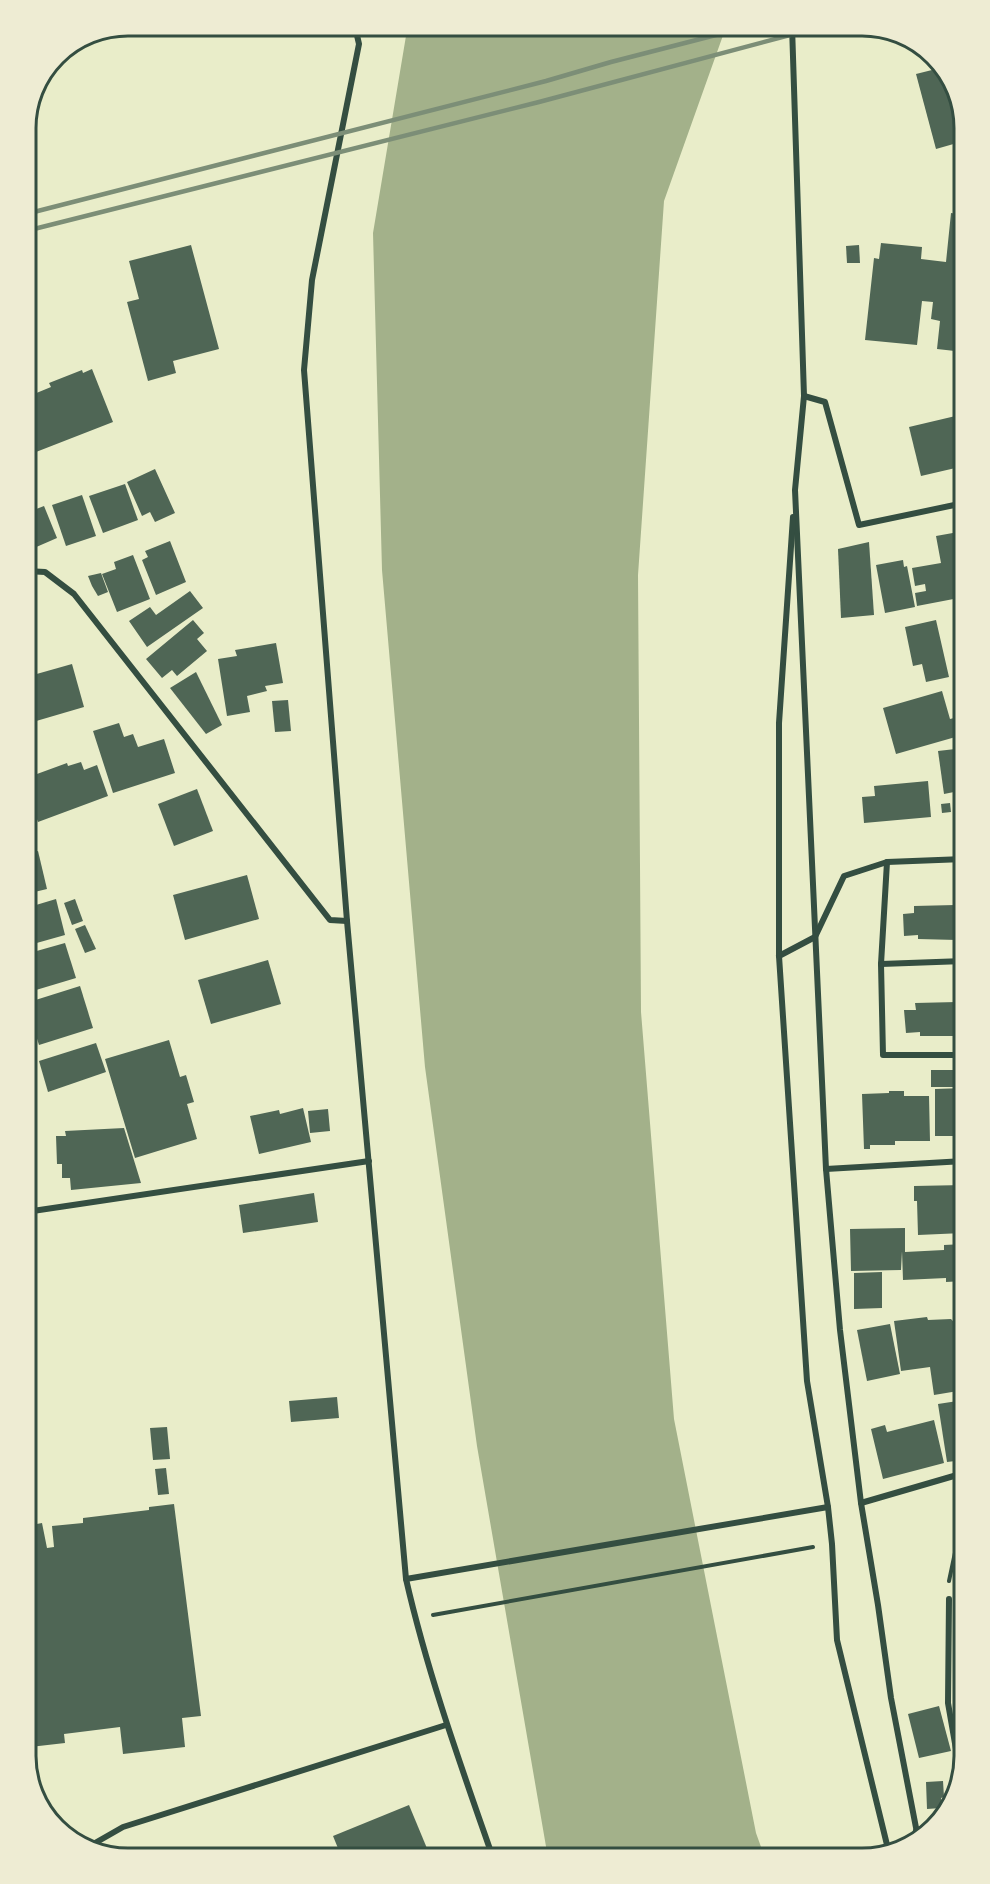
<svg xmlns="http://www.w3.org/2000/svg" width="990" height="1884" viewBox="0 0 990 1884" font-family="Helvetica,sans-serif">
	<style>
		.water { fill: #a3b18a }
		.building { fill: #4f6655 }
		.lines { fill: none; stroke-linecap: round; stroke-linejoin: round }
		.path { stroke: #344e41; stroke-width: 4 }
		.minor { stroke: #344e41; stroke-width: 6 }
		.rail { stroke: #7c8e77; stroke-width: 4.5 }
		.rim { fill: none; stroke: #344e41; stroke-width: 3 }
	</style>
	<rect width="100%" height="100%" fill="#e9edc9"/>
	<path class="water" d="M726 27 664 201 638 575 641 1012 674 1419 756 1833 765 1858H548L477 1446 425 1067 382 570 373 233 407 30Z"/>
	<g class="building">
		<path d="M940 68 957 88 964 128V141L936 149 916 74Z"/>
		<path d="M951 213 964 215V352L937 349 940 321 931 319 933 302 922 301 917 345 865 340 874 258 879 259 881 243 922 247 921 259 946 262Z"/>
		<path d="M191 245 219 349 173 361 176 373 148 381 127 302 139 299 129 261Z"/>
		<path d="M859 245 860 263H847L846 246Z"/>
		<path d="M92 369 113 422 36 452 26 424V391L32 389 34 394 51 387 49 383 82 370 83 373Z"/>
		<path d="M964 414V466L921 476 909 427Z"/>
		<path d="M155 469 175 513 155 522 150 512 142 516 127 482Z"/>
		<path d="M125 484 138 520 103 533 89 496Z"/>
		<path d="M82 495 96 536 66 546 52 505Z"/>
		<path d="M44 506 57 538 34 548 26 529V513Z"/>
		<path d="M964 531V597L917 606 915 593 926 591 925 584 915 586 912 568 941 563 936 536Z"/>
		<path d="M170 541 186 582 156 595 142 560 148 557 145 551Z"/>
		<path d="M869 542 874 615 841 618 838 549Z"/>
		<path d="M133 555 150 599 117 612 102 574 116 569 114 562Z"/>
		<path d="M903 560 904 567 907 566 915 607 885 613 876 565Z"/>
		<path d="M101 573 108 592 98 596 92 586 88 576Z"/>
		<path d="M190 591 203 608 147 647 129 621 150 607 156 615Z"/>
		<path d="M964 619V640L959 620Z"/>
		<path d="M193 620 204 633 197 639 207 651 177 676 172 670 162 678 146 659Z"/>
		<path d="M936 620 949 677 926 682 922 664 913 666 905 627Z"/>
		<path d="M276 643 283 683 265 686 267 691 247 696 250 712 227 716 218 659 237 656 235 650Z"/>
		<path d="M964 646V668L959 647Z"/>
		<path d="M72 664 84 707 26 724V677Z"/>
		<path d="M196 672 222 725 206 734 170 688Z"/>
		<path d="M942 691 950 719 954 718 959 736 896 754 883 708Z"/>
		<path d="M288 700 291 731 275 732 272 701Z"/>
		<path d="M119 723 124 737 133 734 138 747 164 739 175 773 113 793 93 731Z"/>
		<path d="M964 748V790L944 794 938 751Z"/>
		<path d="M81 762 84 770 97 765 108 796 38 822 26 789V778L67 763 68 766Z"/>
		<path d="M928 781 931 817 864 823 862 797 875 796 874 786Z"/>
		<path d="M197 789 213 831 174 846 158 804Z"/>
		<path d="M950 803 951 812 942 813 941 804Z"/>
		<path d="M26 823 32 842 26 843Z"/>
		<path d="M38 851 47 889 26 894V854Z"/>
		<path d="M247 875 259 919 185 940 173 895Z"/>
		<path d="M56 899 65 935 26 946V908Z"/>
		<path d="M75 899 83 921 72 925 64 903Z"/>
		<path d="M955 905 956 913H964V934H957V940L918 939V935L904 936 903 914 914 913V906Z"/>
		<path d="M85 925 96 949 85 953 75 929Z"/>
		<path d="M65 943 76 978 26 993V954Z"/>
		<path d="M268 960 281 1004 211 1024 198 980Z"/>
		<path d="M80 986 93 1028 39 1045 26 1003Z"/>
		<path d="M957 1002 958 1009H964V1031H958V1036H920V1032L906 1033 904 1010H916L915 1003Z"/>
		<path d="M169 1040 180 1077 186 1075 194 1102 187 1104 197 1139 135 1158 105 1059Z"/>
		<path d="M96 1043 106 1072 48 1092 39 1061Z"/>
		<path d="M931 1070H955L954 1087H931Z"/>
		<path d="M964 1088V1136H935V1089Z"/>
		<path d="M889 1091H904V1096H929L930 1141H895V1145H870V1149H864L862 1094 889 1093Z"/>
		<path d="M303 1108 311 1142 259 1154 250 1116 279 1110 280 1114Z"/>
		<path d="M328 1109 330 1131 310 1133 308 1111Z"/>
		<path d="M124 1128 141 1183 71 1190 70 1178H62V1164H57L56 1136H66L65 1131Z"/>
		<path d="M964 1185 963 1233 918 1235 917 1201H914V1186Z"/>
		<path d="M314 1193 318 1222 243 1233 239 1205Z"/>
		<path d="M905 1228V1252L944 1250V1245L964 1244V1281L946 1282V1278L903 1280 902 1251 901 1270 851 1271 850 1229Z"/>
		<path d="M882 1272V1308L854 1309V1273Z"/>
		<path d="M927 1317 928 1320 951 1319 961 1330 964 1354V1361H963L964 1390 934 1395 930 1367 901 1371 894 1321Z"/>
		<path d="M890 1324 900 1374 867 1381 857 1330Z"/>
		<path d="M337 1397 339 1418 291 1422 289 1401Z"/>
		<path d="M964 1400V1460L947 1462 938 1404Z"/>
		<path d="M934 1420 944 1463 883 1479 871 1429 885 1425 887 1432Z"/>
		<path d="M167 1427 170 1459 153 1460 150 1428Z"/>
		<path d="M166 1468 169 1494 158 1495 155 1469Z"/>
		<path d="M174 1504 201 1716 182 1718 185 1747 123 1754 120 1727 64 1734 65 1743 30 1747 26 1710V1526L42 1523 47 1548 54 1547 52 1526 83 1523V1518L149 1510V1507Z"/>
		<path d="M964 1550V1593H962L958 1561H962L961 1551Z"/>
		<path d="M939 1706 951 1751 919 1758 908 1714Z"/>
		<path d="M943 1781 944 1797 941 1798V1808L927 1809 926 1782Z"/>
		<path d="M409 1805 431 1858H342L333 1836Z"/>
	</g>
	<g class="lines">
		<g class="path">
			<path d="M949 1581 964 1510"/>
			<path d="M433 1615 813 1547"/>
		</g>
		<g class="minor">
			<path d="M792 26 804 396 795 490 826 1169 840 1330 861 1503 878 1605 891 1698 918 1838"/>
			<path d="M356 31 359 44 312 280 304 370 347 921 406 1579C428 1675 461 1766 493 1858"/>
			<path d="M804 396 825 402 859 525 964 503"/>
			<path d="M793 517 779 723V956L807 1381 828 1507 832 1544 837 1640 889 1853"/>
			<path d="M26 571 45 572 74 594 330 920 347 921"/>
			<path d="M887 862 881 964 883 1055H964"/>
			<path d="M779 956 815 937 844 876 887 862 964 859"/>
			<path d="M881 964 964 961"/>
			<path d="M826 1169 964 1161"/>
			<path d="M26 1212 369 1161"/>
			<path d="M861 1503 964 1473"/>
			<path d="M406 1579 828 1507"/>
			<path d="M949 1599 948 1703 957 1755 955 1788"/>
			<path d="M916 1831 935 1823"/>
			<path d="M88 1847 123 1827 446 1725"/>
		</g>
		<g class="rail">
			<path d="M26 214 546 81 611 62 747 27"/>
			<path d="M26 231 539 102 824 26"/>
		</g>
	</g>
	<path d="M0 0H990V1884H0ZM128 36H862A92 92 0 0 1 954 128V1756A92 92 0 0 1 862 1848H128A92 92 0 0 1 36 1756V128A92 92 0 0 1 128 36Z" fill="#eeecd3" fill-rule="evenodd"/>
	<path class="rim" d="M128 36H862A92 92 0 0 1 954 128V1756A92 92 0 0 1 862 1848H128A92 92 0 0 1 36 1756V128A92 92 0 0 1 128 36Z"/>
</svg>
